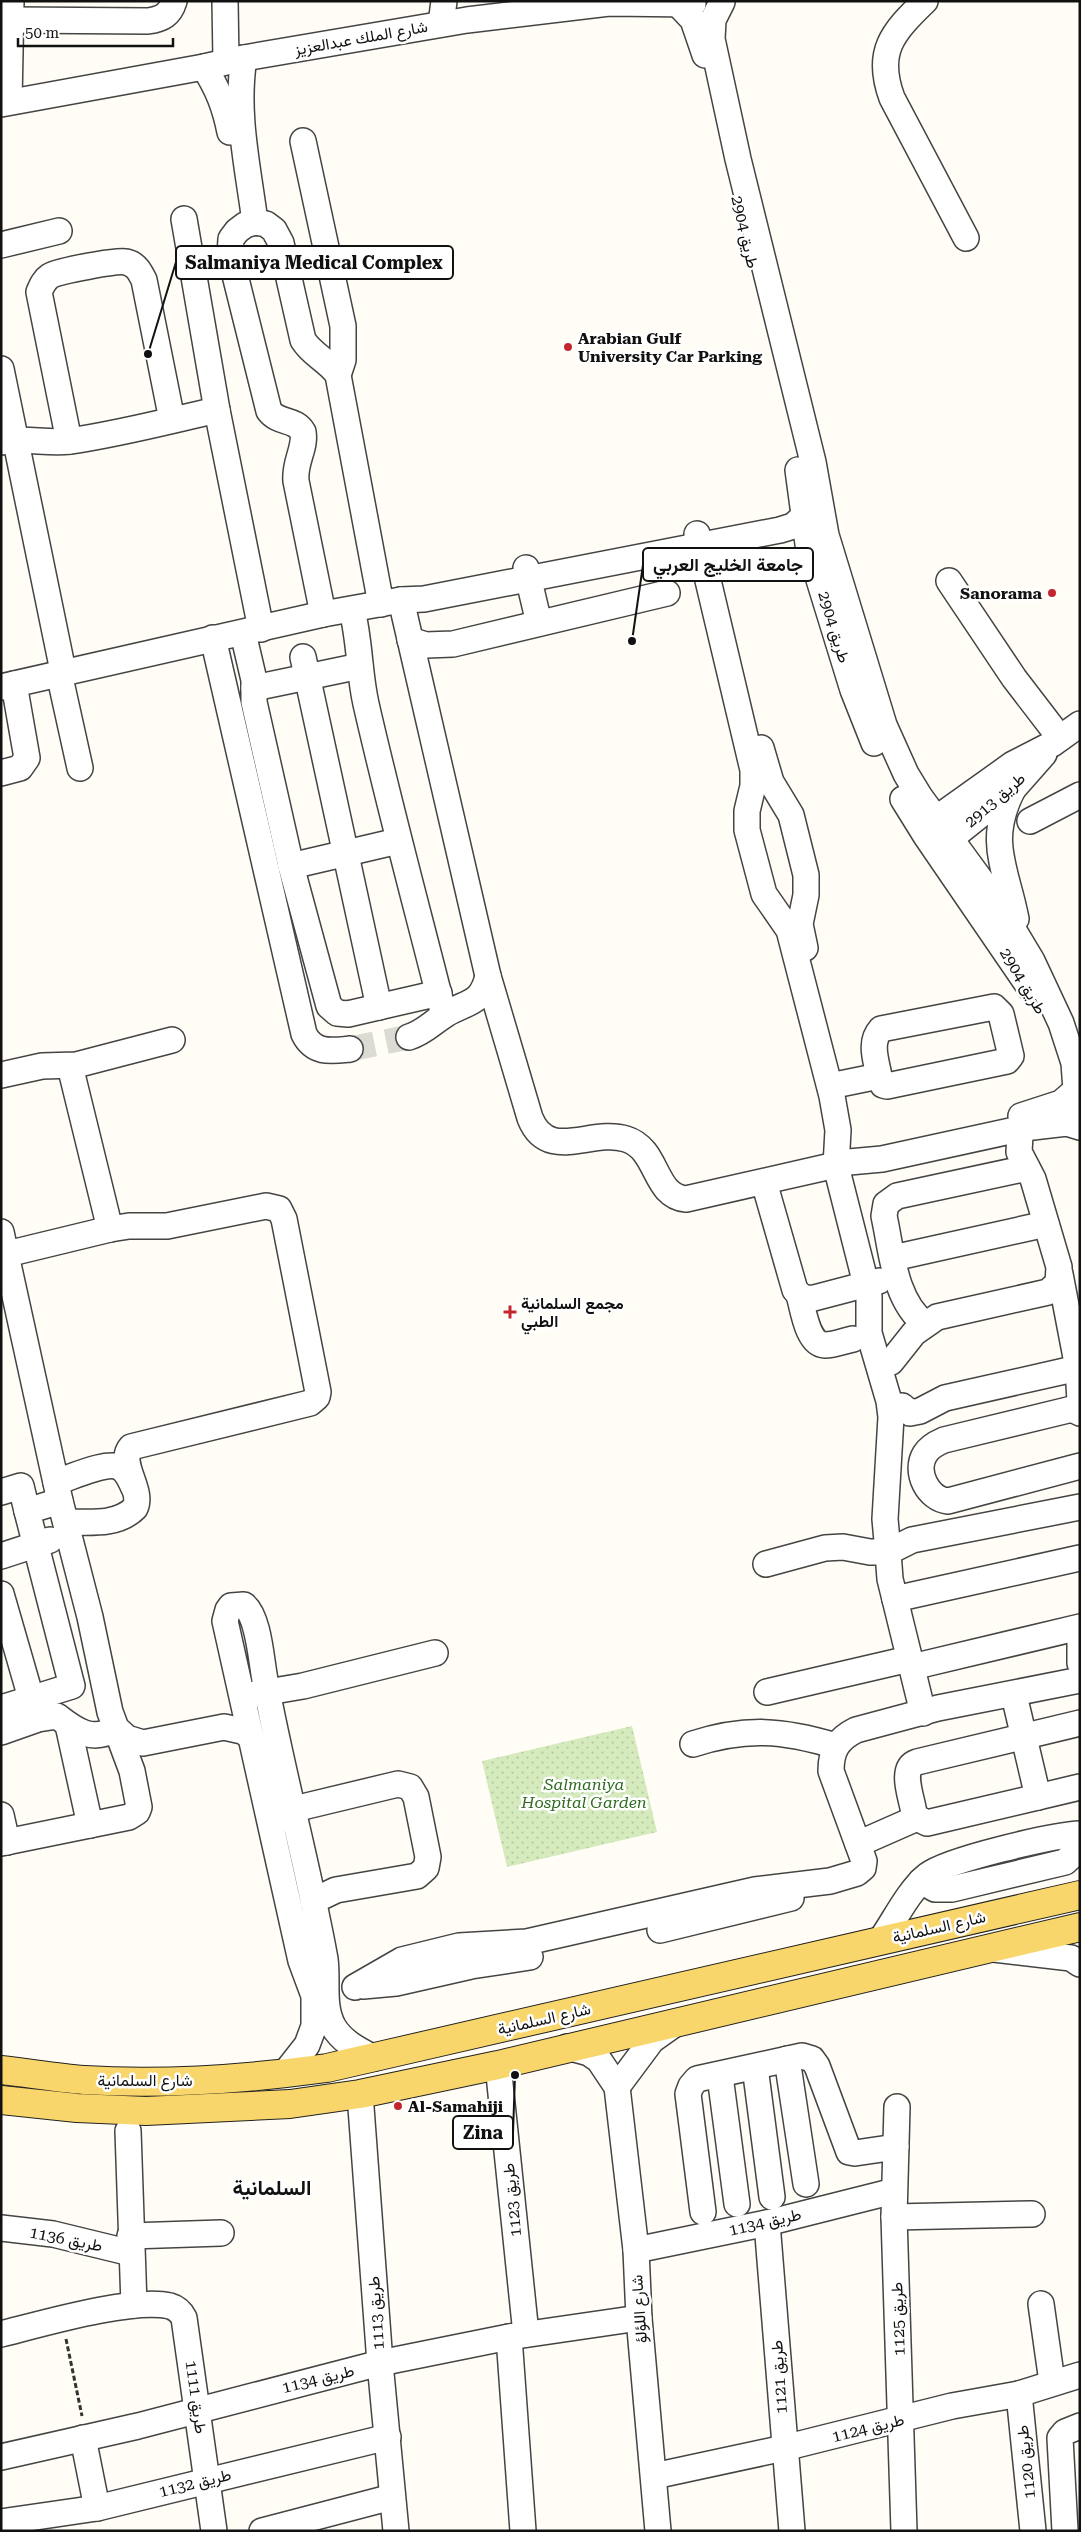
<svg xmlns="http://www.w3.org/2000/svg" width="1081" height="2532" viewBox="0 0 1081 2532" font-family="'Roboto Serif',Vazirmatn,serif">
	<style>
		.grass { fill: url(#grass-dots) }
		.lines { fill: none; stroke-linecap: round; stroke-linejoin: round }
		.minor-tunnel { stroke: #dbdad3; stroke-width: 25; stroke-dasharray: 25 12; stroke-linecap: butt }
		.minor-casing { stroke: #444; stroke-width: 28 }
		.major-casing { stroke: #222; stroke-width: 30 }
		.path { stroke: #333; stroke-width: 3; stroke-dasharray: 5 2.5; stroke-linecap: butt }
		.minor { stroke: #fff; stroke-width: 25 }
		.major { stroke: #f9d66b; stroke-width: 28 }
		.poi-dot { fill: #c4262e; stroke: #fff; stroke-width: 2 }
		.labels { text-anchor: middle; dominant-baseline: central; stroke-width: 5; stroke-linejoin: round; paint-order: stroke }
		.street-label { font-size: 16px; fill: #111; stroke: #fff }
		.poi-label { font-size: 16px; font-weight: bold; fill: #111; stroke: #fff; text-anchor: start }
		.park-label { font-size: 16px; font-style: italic; fill: #2f6b1f; stroke: #fff }
		.district-label { font-size: 21px; font-weight: bold; fill: #111; stroke: #fff }
		.leader { fill: none; stroke: #111; stroke-width: 2 }
		.callout-dot { fill: #111; stroke: #fff; stroke-width: 2 }
		.callout { fill: #fff; stroke: #111; stroke-width: 2 }
		.callout-label { font-size: 18px; text-anchor: middle; font-weight: bold; fill: #111 }
	</style>
	<defs>
		<pattern id="grass-dots" width="8" height="8" patternUnits="userSpaceOnUse" patternTransform="scale(1.25)"><rect width="8" height="8" fill="#d5ebbd"/><path d="M2 2h.1M6 6h.1" fill="none" stroke="#b6c8a1" stroke-width="1.8" stroke-linecap="round"/></pattern>
	</defs>
	<rect width="100%" height="100%" fill="#fffdf5"/>
	<path class="grass" d="M632 1726 657 1832 507 1867 482 1761Z"/>
	<g class="lines">
		<path class="minor-tunnel" d="M350 1049 409 1037"/>
		<defs>
			<g id="minor">
				<path d="M225 1 226 61"/>
				<path d="M925 1C892 33 875 52 892 98L966 238"/>
				<path d="M722 2 713 20 712 39 738 159 813 462 826 535 884 725 906 774 920 797 996 901 1032 961 1061 1023 1074 1063 1076 1090 1080 1106"/>
				<path d="M678 4 693 20 705 55"/>
				<path d="M11 20 148 21C162 19 170 15 174 1"/>
				<path d="M441 24 444 1"/>
				<path d="M244 58C235 113 248 167 255 222"/>
				<path d="M204 67C218 89 225 107 230 132"/>
				<path d="M9 102 11 1"/>
				<path d="M1 104 204 67 244 58 467 20 609 3 693 4"/>
				<path d="M303 141 343 326V360L338 375"/>
				<path d="M184 219 217 410 261 629"/>
				<path d="M1 245 59 231"/>
				<path d="M1 369 63 671"/>
				<path d="M69 441 39 292C42 285 44 280 50 276 58 271 117 260 126 262 136 264 140 272 144 280L172 420"/>
				<path d="M1 442C24 437 47 444 70 441 119 434 168 421 217 410"/>
				<path d="M798 470 808 544 853 690 874 743"/>
				<path d="M697 534 753 770V786L747 811V830L764 894 789 930 832 1096 838 1130 836 1166 869 1296V1333L889 1401 891 1417 885 1519 888 1552 890 1579 923 1713"/>
				<path d="M526 568 539 623"/>
				<path d="M949 581 1014 678 1060 738"/>
				<path d="M401 600 488 976 530 1118C548 1163 591 1128 626 1139 659 1149 653 1196 686 1199L849 1162 882 1159 1024 1128 1067 1123 1080 1127"/>
				<path d="M352 610C360 642 359 673 366 704 390 809 418 912 444 1015"/>
				<path d="M323 614 296 481C294 462 306 448 303 432 295 418 279 424 269 411L230 255 231 239 237 231 245 225 255 222 266 224 274 230 281 243 303 340C312 355 329 361 338 375L381 604"/>
				<path d="M243 633 254 680V702L291 866 329 1006 337 1013 348 1014 439 993"/>
				<path d="M213 638 304 1034C314 1054 331 1051 350 1049"/>
				<path d="M410 640 426 645 453 644 667 593"/>
				<path d="M303 657 379 1007"/>
				<path d="M59 673 80 768"/>
				<path d="M1 687 323 614 401 600 424 599 780 530 793 526 803 517"/>
				<path d="M254 688 360 666"/>
				<path d="M761 748 771 782 791 815 806 875V895L800 924 805 948"/>
				<path d="M1 773 20 768 27 758 14 684"/>
				<path d="M1013 789C986 842 1006 867 1016 919"/>
				<path d="M903 799 926 836 1030 988"/>
				<path d="M1030 821 1080 795"/>
				<path d="M930 835 936 819 1013 764 1052 744 1080 724"/>
				<path d="M935 838 950 839 1014 788 1044 754"/>
				<path d="M291 866 398 841"/>
				<path d="M409 1037C425 1032 433 1022 446 1014 468 1001 481 1005 488 976"/>
				<path d="M70 1066 110 1229"/>
				<path d="M1 1075 42 1066 76 1065 172 1040"/>
				<path d="M830 1086 879 1076 883 1085 887 1086 1007 1061 1011 1056 1001 1014 994 1007 881 1029C869 1042 876 1060 879 1076"/>
				<path d="M1021 1116 1061 1103 1076 1090"/>
				<path d="M764 1182 795 1290C801 1297 805 1299 814 1298L879 1281"/>
				<path d="M1 1232 60 1501 90 1617 110 1712 116 1728 127 1738 143 1743 224 1727 242 1731 250 1736"/>
				<path d="M7 1254 110 1229 129 1226H167L266 1206 279 1209 284 1219 318 1392 317 1397 310 1403 131 1447C117 1463 144 1490 135 1508 117 1526 89 1522 66 1522"/>
				<path d="M893 1258 1046 1224"/>
				<path d="M1060 1274 1078 1368 1080 1401"/>
				<path d="M799 1295C803 1308 807 1344 825 1345 834 1345 844 1341 853 1339"/>
				<path d="M925 1324C894 1300 892 1252 884 1216L886 1204 897 1196 1027 1168"/>
				<path d="M891 1362 914 1333 937 1317 1048 1292 1058 1283 1059 1267 1033 1179 1019 1152 1020 1135 1024 1128"/>
				<path d="M902 1406 910 1413 920 1411 945 1398 1078 1368"/>
				<path d="M1080 1413 1072 1409 1068 1410 944 1440C937 1443 929 1447 925 1454 914 1472 928 1499 948 1501L1080 1466"/>
				<path d="M56 1482C70 1478 108 1460 121 1468 127 1472 131 1481 134 1488"/>
				<path d="M1 1492 21 1486 27 1511"/>
				<path d="M1 1556 50 1540"/>
				<path d="M766 1564 825 1548 843 1547 870 1552H888L912 1540 1080 1507"/>
				<path d="M1 1594 31 1698"/>
				<path d="M895 1599 1080 1558"/>
				<path d="M1080 1641V1663"/>
				<path d="M912 1667 1080 1627"/>
				<path d="M767 1692 909 1659"/>
				<path d="M250 1695 303 1686 435 1653"/>
				<path d="M1014 1695 1038 1797"/>
				<path d="M1 1708 72 1686 27 1511 60 1501"/>
				<path d="M1080 1723 917 1762C899 1768 912 1798 914 1813L917 1818 927 1823 1080 1787"/>
				<path d="M68 1725 90 1825"/>
				<path d="M1 1732 38 1719 57 1716C76 1731 93 1743 116 1728L132 1771 139 1807 137 1812 129 1817 1 1843"/>
				<path d="M693 1744C746 1727 783 1730 836 1746"/>
				<path d="M1 1815 7 1842"/>
				<path d="M282 1819 288 1817 294 1809 398 1784 410 1787 416 1797 428 1857 426 1868 417 1876 336 1890 313 1901"/>
				<path d="M858 1844 917 1818"/>
				<path d="M921 1881 935 1889H952L1065 1862 1080 1848"/>
				<path d="M660 1930 791 1898"/>
				<path d="M880 1941C895 1920 908 1891 928 1875 947 1860 1053 1835 1080 1834"/>
				<path d="M994 1949 1071 1958 1080 1964"/>
				<path d="M363 1986 396 1983 471 1966 530 1957"/>
				<path d="M355 1987 402 1960 459 1946 527 1942 755 1890 830 1881 857 1873 863 1868 864 1861 831 1771C831 1750 838 1739 856 1730L938 1708 1080 1680"/>
				<path d="M567 2047 589 2053 599 2060 617 2087 636 2250 639 2318 658 2531"/>
				<path d="M787 2059 806 2184"/>
				<path d="M498 2065 526 2334"/>
				<path d="M755 2067 772 2197"/>
				<path d="M285 2073 307 2045 314 2026V1996L301 1961 225 1621 228 1610 231 1606 244 1605C259 1617 261 1660 265 1680 282 1773 308 1865 325 1959 328 1981 322 2005 333 2026 342 2042 359 2050 374 2058"/>
				<path d="M720 2076 737 2204"/>
				<path d="M617 2087 652 2040 676 2023"/>
				<path d="M360 2094 380 2363 396 2531"/>
				<path d="M897 2107 894 2217 904 2531"/>
				<path d="M128 2131 134 2305"/>
				<path d="M703 2212 688 2094 691 2086 697 2079 802 2056 812 2059 817 2066 849 2152 855 2153 896 2147"/>
				<path d="M894 2217 1032 2214"/>
				<path d="M767 2223 792 2531"/>
				<path d="M1 2228 53 2234 131 2253"/>
				<path d="M130 2236 221 2233"/>
				<path d="M636 2250 767 2223 894 2191"/>
				<path d="M1041 2304 1052 2382"/>
				<path d="M1 2334C41 2324 133 2297 170 2306 177 2308 181 2312 184 2318L214 2531"/>
				<path d="M509 2337 523 2531"/>
				<path d="M1019 2394 1033 2531"/>
				<path d="M83 2438 97 2508"/>
				<path d="M1 2457 138 2426 380 2363 509 2337 639 2318"/>
				<path d="M654 2476 784 2448 952 2406 1019 2394 1080 2375"/>
				<path d="M1 2522 97 2508 388 2437"/>
				<path d="M262 2531 392 2497"/>
				<path d="M1065 2531 1060 2438 1065 2432 1080 2426"/>
			</g>
			<g id="major">
				<path d="M1 2070C29 2073 57 2078 84 2080 165 2085 247 2079 327 2068L1080 1895"/>
				<path d="M1 2100 77 2108 146 2111 290 2104 360 2094 498 2065 1080 1927"/>
			</g>
		</defs>
		<use href="#minor" class="minor-casing"/>
		<use href="#major" class="major-casing"/>
		<path class="path" d="M66 2339 82 2416"/>
		<use href="#minor" class="minor"/>
		<use href="#major" class="major"/>
	</g>
	<g class="poi-dot">
		<circle cx="568" cy="347" r="5"/>
		<circle cx="1052" cy="593" r="5"/>
		<path d="M507.5 1304.5h5v5h5v5h-5v5h-5v-5h-5v-5h5z"/>
		<circle cx="398" cy="2106" r="5"/>
	</g>
	<g class="labels">
		<g class="street-label">
			<text transform="translate(361 38) rotate(-10)">شارع الملك عبدالعزيز</text>
			<text transform="translate(745 232) rotate(77)">طريق 2904</text>
			<text transform="translate(834 627) rotate(73)">طريق 2904</text>
			<text transform="translate(995 800) rotate(-41)">طريق 2913</text>
			<text transform="translate(1023 981) rotate(59)">طريق 2904</text>
			<text transform="translate(939 1927) rotate(-13)">شارع السلمانية</text>
			<text transform="translate(544 2019) rotate(-13)">شارع السلمانية</text>
			<text x="145" y="2080">شارع السلمانية</text>
			<text transform="translate(512 2200) rotate(-96)">طريق 1123</text>
			<text transform="translate(765 2222) rotate(-13)">طريق 1134</text>
			<text transform="translate(66 2239) rotate(11)">طريق 1136</text>
			<text transform="translate(639 2309) rotate(-94)">شارع اللؤلؤ</text>
			<text transform="translate(376 2313) rotate(-94)">طريق 1113</text>
			<text transform="translate(898 2319) rotate(-92)">طريق 1125</text>
			<text transform="translate(779 2377) rotate(-94)">طريق 1121</text>
			<text transform="translate(318 2379) rotate(-14)">طريق 1134</text>
			<text transform="translate(196 2397) rotate(82)">طريق 1111</text>
			<text transform="translate(868 2428) rotate(-14)">طريق 1124</text>
			<text transform="translate(1026 2462) rotate(-96)">طريق 1120</text>
			<text transform="translate(195 2483) rotate(-14)">طريق 1132</text>
		</g>
		<g class="poi-label">
			<text x="578" y="338">Arabian Gulf<tspan x="578" dy="18">University Car Parking</tspan></text>
			<text x="1042" y="593" text-anchor="end">Sanorama</text>
			<text x="521" y="1303">مجمع السلمانية<tspan x="521" dy="18">الطبي</tspan></text>
			<text x="408" y="2106">Al-Samahiji</text>
		</g>
		<g class="park-label">
			<text x="584" y="1784">Salmaniya<tspan x="584" dy="18">Hospital Garden</tspan></text>
		</g>
		<g class="district-label">
			<text x="272" y="2188">السلمانية</text>
		</g>
	</g>
	<path class="leader" d="M148 354L176 262M632 641L643 565M515 2075L513 2133"/>
	<g class="callout-dot">
		<circle cx="148" cy="354" r="5"/>
		<circle cx="632" cy="641" r="5"/>
		<circle cx="515" cy="2075" r="5"/>
	</g>
	<g class="callout">
		<rect x="176" y="246" width="277" height="33" rx="5"/>
		<rect x="643" y="548" width="170" height="33" rx="5"/>
		<rect x="453" y="2116" width="60" height="33" rx="5"/>
	</g>
	<g class="callout-label">
		<text x="314" y="269">Salmaniya Medical Complex</text>
		<text x="728" y="571">جامعة الخليج العربي</text>
		<text x="483" y="2139">Zina</text>
	</g>
	<rect width="1081" height="2532" fill="none" stroke="#111111" stroke-width="5"/>
	<path d="M18 38v8h155v-8" fill="none" stroke="#111111" stroke-width="2.5"/>
	<text x="25" y="38" font-size="15" fill="#111111" stroke="#ffffff" stroke-width="4" paint-order="stroke">50 m</text>
</svg>
